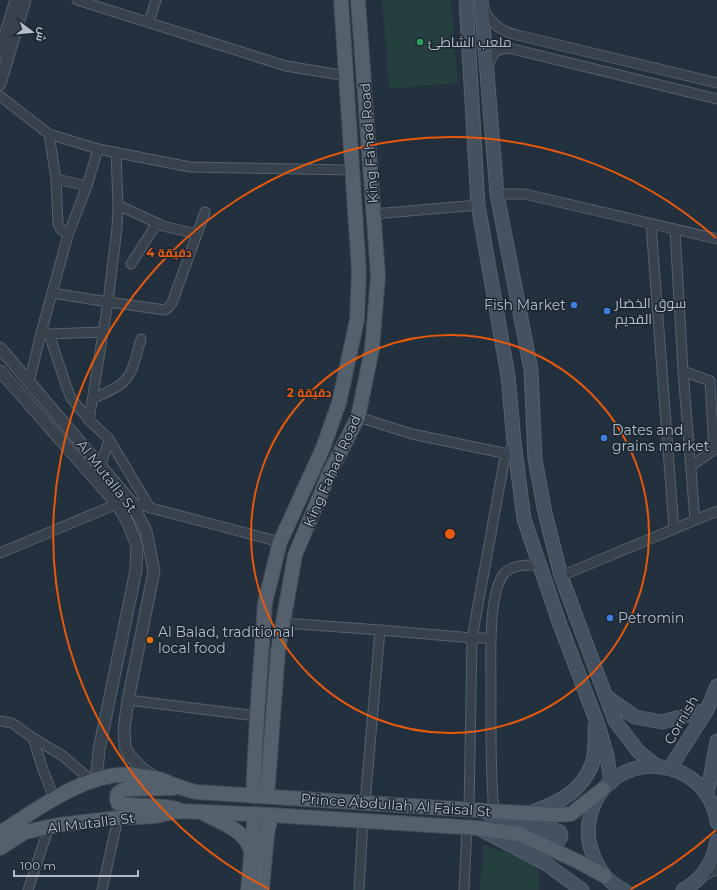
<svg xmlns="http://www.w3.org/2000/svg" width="717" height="890" viewBox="0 0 717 890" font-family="Montserrat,Cairo,sans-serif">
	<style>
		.green { fill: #253e3e }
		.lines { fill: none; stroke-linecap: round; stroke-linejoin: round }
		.minor-casing { stroke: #55606b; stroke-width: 11 }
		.tertiary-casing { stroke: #55606b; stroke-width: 13 }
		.secondary-casing { stroke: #55606b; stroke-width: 15 }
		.primary-casing { stroke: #404b56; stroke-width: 16 }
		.minor { stroke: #37424d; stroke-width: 9 }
		.tertiary { stroke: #37424d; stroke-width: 11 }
		.secondary { stroke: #445160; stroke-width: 13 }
		.primary { stroke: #54616d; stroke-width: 14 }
		.ring { fill: none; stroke: #e8590c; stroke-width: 2 }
		.leisure-dot { fill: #2e9e5b; stroke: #1c2732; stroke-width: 1.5 }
		.shop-dot { fill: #3f7fe0; stroke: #1c2732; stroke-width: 1.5 }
		.food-dot { fill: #e8710a; stroke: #1c2732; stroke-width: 1.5 }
		.labels { text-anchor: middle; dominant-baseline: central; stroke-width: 3; stroke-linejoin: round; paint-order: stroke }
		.poi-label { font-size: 14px; fill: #b2bdc9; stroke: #1c2732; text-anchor: start }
		.street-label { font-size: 14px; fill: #b2bdc9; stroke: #1c2732 }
		.centre { fill: #e8590c; stroke: #1c2732; stroke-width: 2 }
		.ring-label { font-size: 12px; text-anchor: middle; font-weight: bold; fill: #e8590c; stroke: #1c2732; stroke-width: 3; stroke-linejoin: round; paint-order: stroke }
	</style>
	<rect width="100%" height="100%" fill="#23303d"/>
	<g class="green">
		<path d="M382 0H451L458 83 389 89Z"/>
		<path d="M483 845 536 861 540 880 539 890H480Z"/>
	</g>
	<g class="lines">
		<defs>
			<g id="minor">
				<path d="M77 0 286 66 347 76"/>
				<path d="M484 8C489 22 499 30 513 34L717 83"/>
				<path d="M149 22 156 0"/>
				<path d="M489 66C491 54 497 48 509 48L717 99"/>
				<path d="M0 96 49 134 98 149 190 167 353 170"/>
				<path d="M49 134 56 179 58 224 60 228 68 235"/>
				<path d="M56 179 87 186"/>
				<path d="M497 194H525L717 239"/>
				<path d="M118 205 163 226 197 234"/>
				<path d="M374 214 478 205"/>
				<path d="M651 224 674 529"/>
				<path d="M675 230 683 371 695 520"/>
				<path d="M131 264 157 223"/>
				<path d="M52 293 108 302 165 310 169 307 172 303 205 212"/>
				<path d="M41 333 49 334 67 388 71 398 89 420 109 439 150 508"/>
				<path d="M49 334 103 332"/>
				<path d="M683 371 710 381 714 450 691 466"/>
				<path d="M29 382 41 333 68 235 87 186 98 149"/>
				<path d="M94 398C105 393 119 388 127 378 135 368 137 351 141 339"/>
				<path d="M358 417 412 434 508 454"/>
				<path d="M89 420 108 302 117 228 118 205 116 152"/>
				<path d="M101 465 109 439"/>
				<path d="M132 503 280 542"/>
				<path d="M0 553 117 504"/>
				<path d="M561 576 717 511"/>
				<path d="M284 623 380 630 472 638H491"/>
				<path d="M128 700 257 716"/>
				<path d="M0 721 12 723 33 738 63 756 92 781"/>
				<path d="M33 738 43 770 54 798"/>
				<path d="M365 803 380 630"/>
				<path d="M469 810 472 638 504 462 514 442"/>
				<path d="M494 811C490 770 491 728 491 686 491 660 488 596 503 575 511 564 527 565 540 565"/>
				<path d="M28 890 49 827"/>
				<path d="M102 890 118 818"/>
				<path d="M359 890 363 820"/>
				<path d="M464 890 467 827"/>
			</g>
			<g id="tertiary">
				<path d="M0 52 16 0"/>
				<path d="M0 84 25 0"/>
				<path d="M0 348 132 503 146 531 154 571 128 700 124 729 125 747 130 756 144 770 155 777"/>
				<path d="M0 371 117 504 128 523 137 546 136 570 99 750 96 780"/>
				<path d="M703 875 717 868"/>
			</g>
			<g id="secondary">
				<path d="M466 0 478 205 508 376 514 442 524 519 559 622 599 728 607 756 611 782"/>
				<path d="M481 0 497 194 531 370 535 459 545 513 561 576 615 721 638 751 656 766"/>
				<path d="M608 698 635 717 662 722 707 710"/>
				<path d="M670 768 707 710 717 686"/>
				<path d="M707 795 717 741"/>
				<path d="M487 813C510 823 536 823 560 832L561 835 560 839 555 843 540 838"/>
				<path d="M529 813C556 804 581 793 592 764 596 753 595 739 595 727"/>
				<path d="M482 830 545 863 582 890"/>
				<path d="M624 890C608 883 597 868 592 852 587 839 587 826 591 813 610 746 707 753 717 822"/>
				<path d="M683 890C702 880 713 862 717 841"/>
			</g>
			<g id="primary">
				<path d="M174 788 126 789C118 791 115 795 118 803 137 808 158 804 177 809"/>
				<path d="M253 796 257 716 265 603 280 542 323 448 339 403 357 320 359 271 341 0"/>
				<path d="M267 796 278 651 295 555 330 472 358 417 372 349 378 276 358 0"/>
				<path d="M205 814C218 821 235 827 245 839 248 843 250 848 252 853"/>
				<path d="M0 833C38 809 88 770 135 775 142 776 151 777 159 779 171 784 183 789 196 792L554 815 571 814 603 789"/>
				<path d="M0 848 25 832 58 825 118 818 156 816 179 811 271 815 477 828 519 834 579 862 605 876"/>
				<path d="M248 890 255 814"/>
				<path d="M262 890 267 834 271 815"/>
			</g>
		</defs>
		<use href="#minor" class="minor-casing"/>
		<use href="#tertiary" class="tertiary-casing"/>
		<use href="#secondary" class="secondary-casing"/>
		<use href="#primary" class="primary-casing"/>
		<use href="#minor" class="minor"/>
		<use href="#tertiary" class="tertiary"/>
		<use href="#secondary" class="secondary"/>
		<use href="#primary" class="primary"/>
	</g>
	<g class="ring">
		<circle cx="450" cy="534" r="199"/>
		<path d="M716 830A398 398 0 0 1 631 889M269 889A398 398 0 1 1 716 238"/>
	</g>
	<circle class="leisure-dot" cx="420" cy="42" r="4"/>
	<g class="shop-dot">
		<circle cx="574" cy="305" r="4"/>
		<circle cx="607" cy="311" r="4"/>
		<circle cx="604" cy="438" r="4"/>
		<circle cx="610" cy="618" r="4"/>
	</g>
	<circle class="food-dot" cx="150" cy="640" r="4"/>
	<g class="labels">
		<g class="poi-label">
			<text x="428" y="42">ملعب الشاطئ</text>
			<text x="615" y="303">سوق الخضار<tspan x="615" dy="16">القديم</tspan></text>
			<text x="566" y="305" text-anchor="end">Fish Market</text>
			<text x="612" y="430">Dates and<tspan x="612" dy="16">grains market</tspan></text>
			<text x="618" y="618">Petromin</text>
			<text x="158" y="632">Al Balad, traditional<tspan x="158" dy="16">local food</tspan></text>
		</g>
		<g class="street-label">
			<text transform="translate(369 143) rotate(-94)">King Fahad Road</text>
			<text transform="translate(332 471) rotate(-66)">King Fahad Road</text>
			<text transform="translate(107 476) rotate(52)">Al Mutalla St</text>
			<text transform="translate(681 720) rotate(-60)">Cornish</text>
			<text transform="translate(396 805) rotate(4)">Prince Abdullah Al Faisal St</text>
			<text transform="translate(91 823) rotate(-7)">Al Mutalla St</text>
		</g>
	</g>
	<circle cx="450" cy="534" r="6" class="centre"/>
	<g class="ring-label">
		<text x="169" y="257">4 دقيقة</text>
		<text x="309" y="397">2 دقيقة</text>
	</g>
	<g transform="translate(32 32) rotate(106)" stroke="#1c2732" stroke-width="3" paint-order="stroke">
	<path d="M0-3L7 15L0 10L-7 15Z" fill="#b2bdc9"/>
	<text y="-6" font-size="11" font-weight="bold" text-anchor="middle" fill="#b2bdc9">ش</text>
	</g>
	<path d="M14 870v6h124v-6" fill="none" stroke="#b2bdc9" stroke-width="2"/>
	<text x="20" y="870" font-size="12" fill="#b2bdc9" stroke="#1c2732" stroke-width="3" paint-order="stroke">100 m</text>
</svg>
